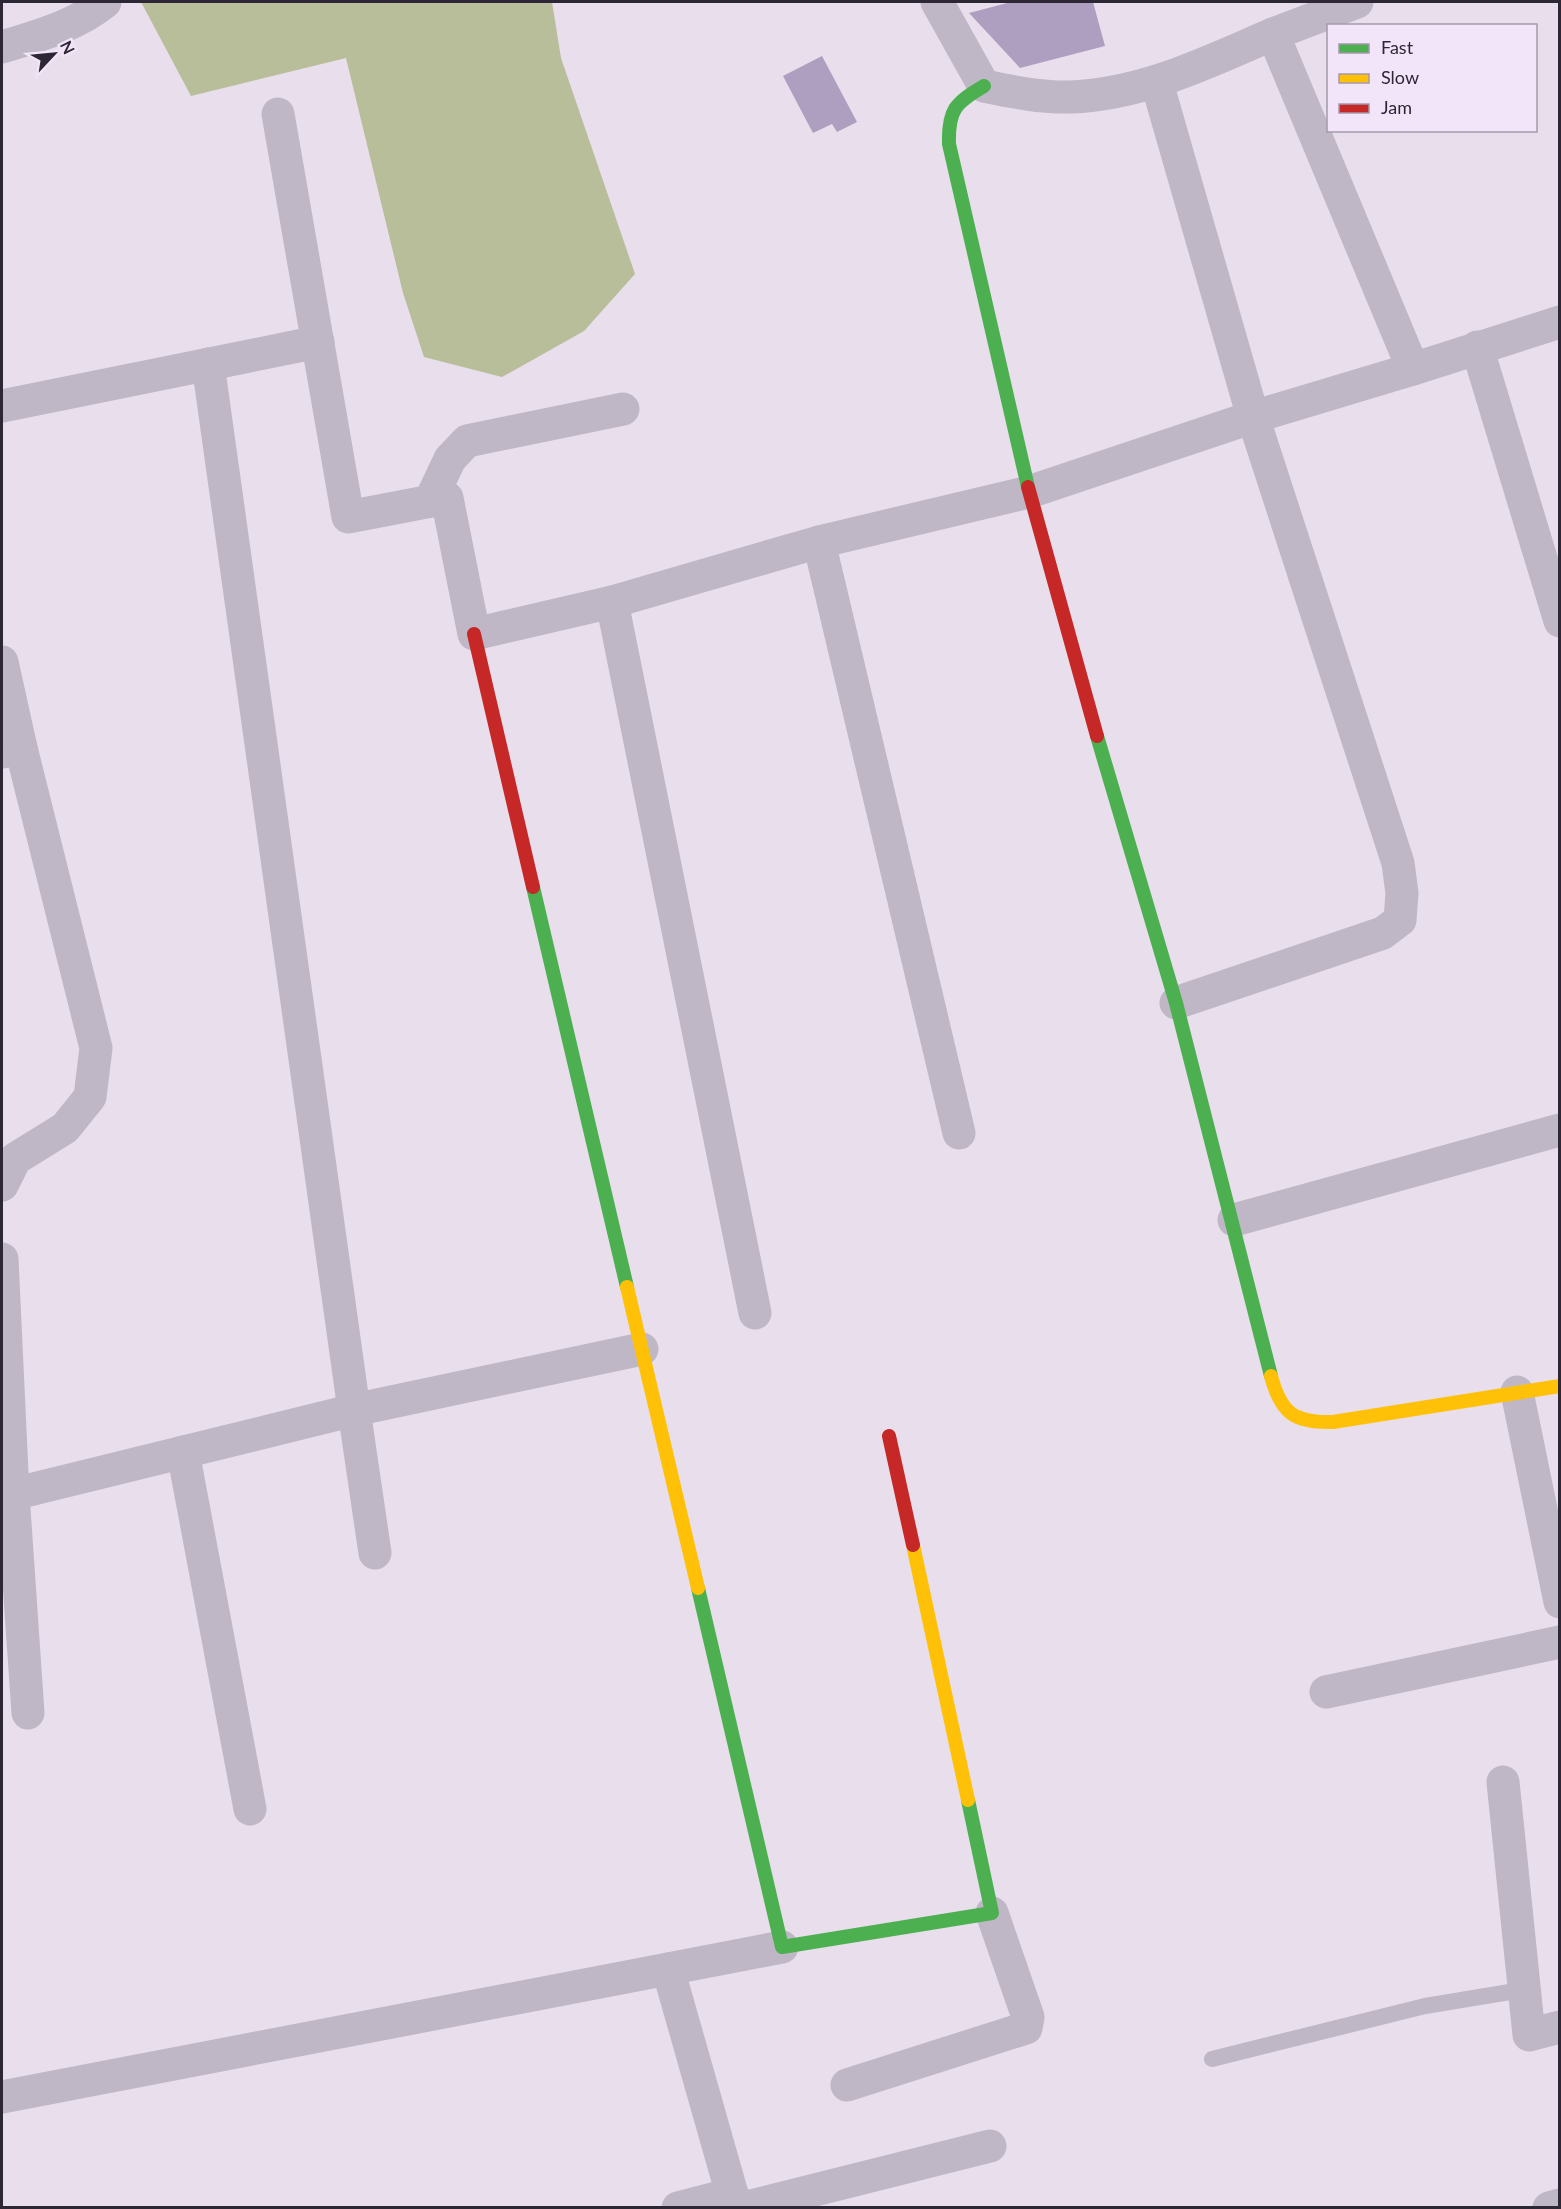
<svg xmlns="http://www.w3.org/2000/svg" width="1561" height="2209" viewBox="0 0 1561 2209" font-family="Lato,sans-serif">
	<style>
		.water { fill: #b8bd9a }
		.building { fill: #ae9fc0 }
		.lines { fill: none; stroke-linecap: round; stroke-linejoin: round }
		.lane { stroke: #bfb7c5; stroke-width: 16 }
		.street { stroke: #bfb7c5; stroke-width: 33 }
		.fast { stroke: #4caf50; stroke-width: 14 }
		.slow { stroke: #ffc107; stroke-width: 14 }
		.jam { stroke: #c62828; stroke-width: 14 }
	</style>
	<rect width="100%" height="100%" fill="#e8deec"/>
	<path class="water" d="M141 2H552L561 58 635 274 584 331 502 377 424 357 403 293 346 58 191 96Z"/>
	<g class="building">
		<path d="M1011 2H1093L1105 46 1020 68 969 13Z"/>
		<path d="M822 56 857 122 837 132 832 124 813 133 783 76Z"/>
	</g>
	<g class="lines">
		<path class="lane" d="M1212 2059 1425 2006 1522 1990"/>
		<g class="street">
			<path d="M937 2 984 86C1013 92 1042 98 1071 97 1144 94 1208 62 1273 34L1413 369 1560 322"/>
			<path d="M1273 34 1357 2"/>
			<path d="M2 47C37 36 76 26 105 2"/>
			<path d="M1157 83 1253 417 1398 863 1402 893 1400 920 1383 933 1176 1003"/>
			<path d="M278 114 348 517 447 498 474 634 612 602 819 542 1029 492 1253 417 1413 369"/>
			<path d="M1477 347 1560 621"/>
			<path d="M208 364 354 1410 642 1349"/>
			<path d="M2 406 318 342"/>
			<path d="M430 501 450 459 467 441 623 409"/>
			<path d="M819 542 959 1133"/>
			<path d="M612 602 755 1313"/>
			<path d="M2 662 21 748 2 752"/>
			<path d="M2 1185 15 1159 65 1128 90 1097 96 1048 21 748"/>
			<path d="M1234 1220 1560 1130"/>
			<path d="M2 1259 13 1494 28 1713"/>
			<path d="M1517 1392 1560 1602"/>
			<path d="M183 1452 250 1809"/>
			<path d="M13 1494 354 1410 375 1553"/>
			<path d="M1326 1692 1560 1642"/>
			<path d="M1503 1782 1529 2035 1560 2027"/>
			<path d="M668 1969 736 2208"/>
			<path d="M847 2085 1026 2028 1028 2017 992 1913"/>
			<path d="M2 2097 782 1947"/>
			<path d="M678 2208 732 2194"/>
			<path d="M743 2208 990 2146"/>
			<path d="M1549 2208 1560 2205"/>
		</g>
		<g class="fast">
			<path d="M984 86C955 103 948 110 949 144L1028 487"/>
			<path d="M1097 736 1176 1003 1271 1376"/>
			<path d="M533 887 627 1287"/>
			<path d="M698 1588 782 1947 992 1913 968 1800"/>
		</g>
		<g class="slow">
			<path d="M627 1287 698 1588"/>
			<path d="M1271 1376C1281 1414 1295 1423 1333 1422L1560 1386"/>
			<path d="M913 1545 968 1800"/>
		</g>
		<g class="jam">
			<path d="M1028 487 1097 736"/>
			<path d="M474 634 533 887"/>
			<path d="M889 1436 913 1545"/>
		</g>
	</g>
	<rect width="1561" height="2209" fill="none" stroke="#2d2635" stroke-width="6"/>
	<rect x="1327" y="24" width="210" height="108" fill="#f3e5f9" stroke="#a499ab" stroke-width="1.5"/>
	<rect x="1339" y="44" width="30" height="9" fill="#4caf50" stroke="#a499ab" stroke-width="1.5"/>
	<text x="1381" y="54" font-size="18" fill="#2d2635">Fast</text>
	<rect x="1339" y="74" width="30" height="9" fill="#ffc107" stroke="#a499ab" stroke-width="1.5"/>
	<text x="1381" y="84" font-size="18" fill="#2d2635">Slow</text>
	<rect x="1339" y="104" width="30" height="9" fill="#c62828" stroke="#a499ab" stroke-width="1.5"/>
	<text x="1381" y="114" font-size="18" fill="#2d2635">Jam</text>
	<g transform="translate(54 54) rotate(64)" stroke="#f3e5f9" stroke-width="4.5" paint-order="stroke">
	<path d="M0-4.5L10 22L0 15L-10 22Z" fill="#2d2635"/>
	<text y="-9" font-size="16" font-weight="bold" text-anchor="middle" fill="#2d2635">N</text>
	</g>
</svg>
